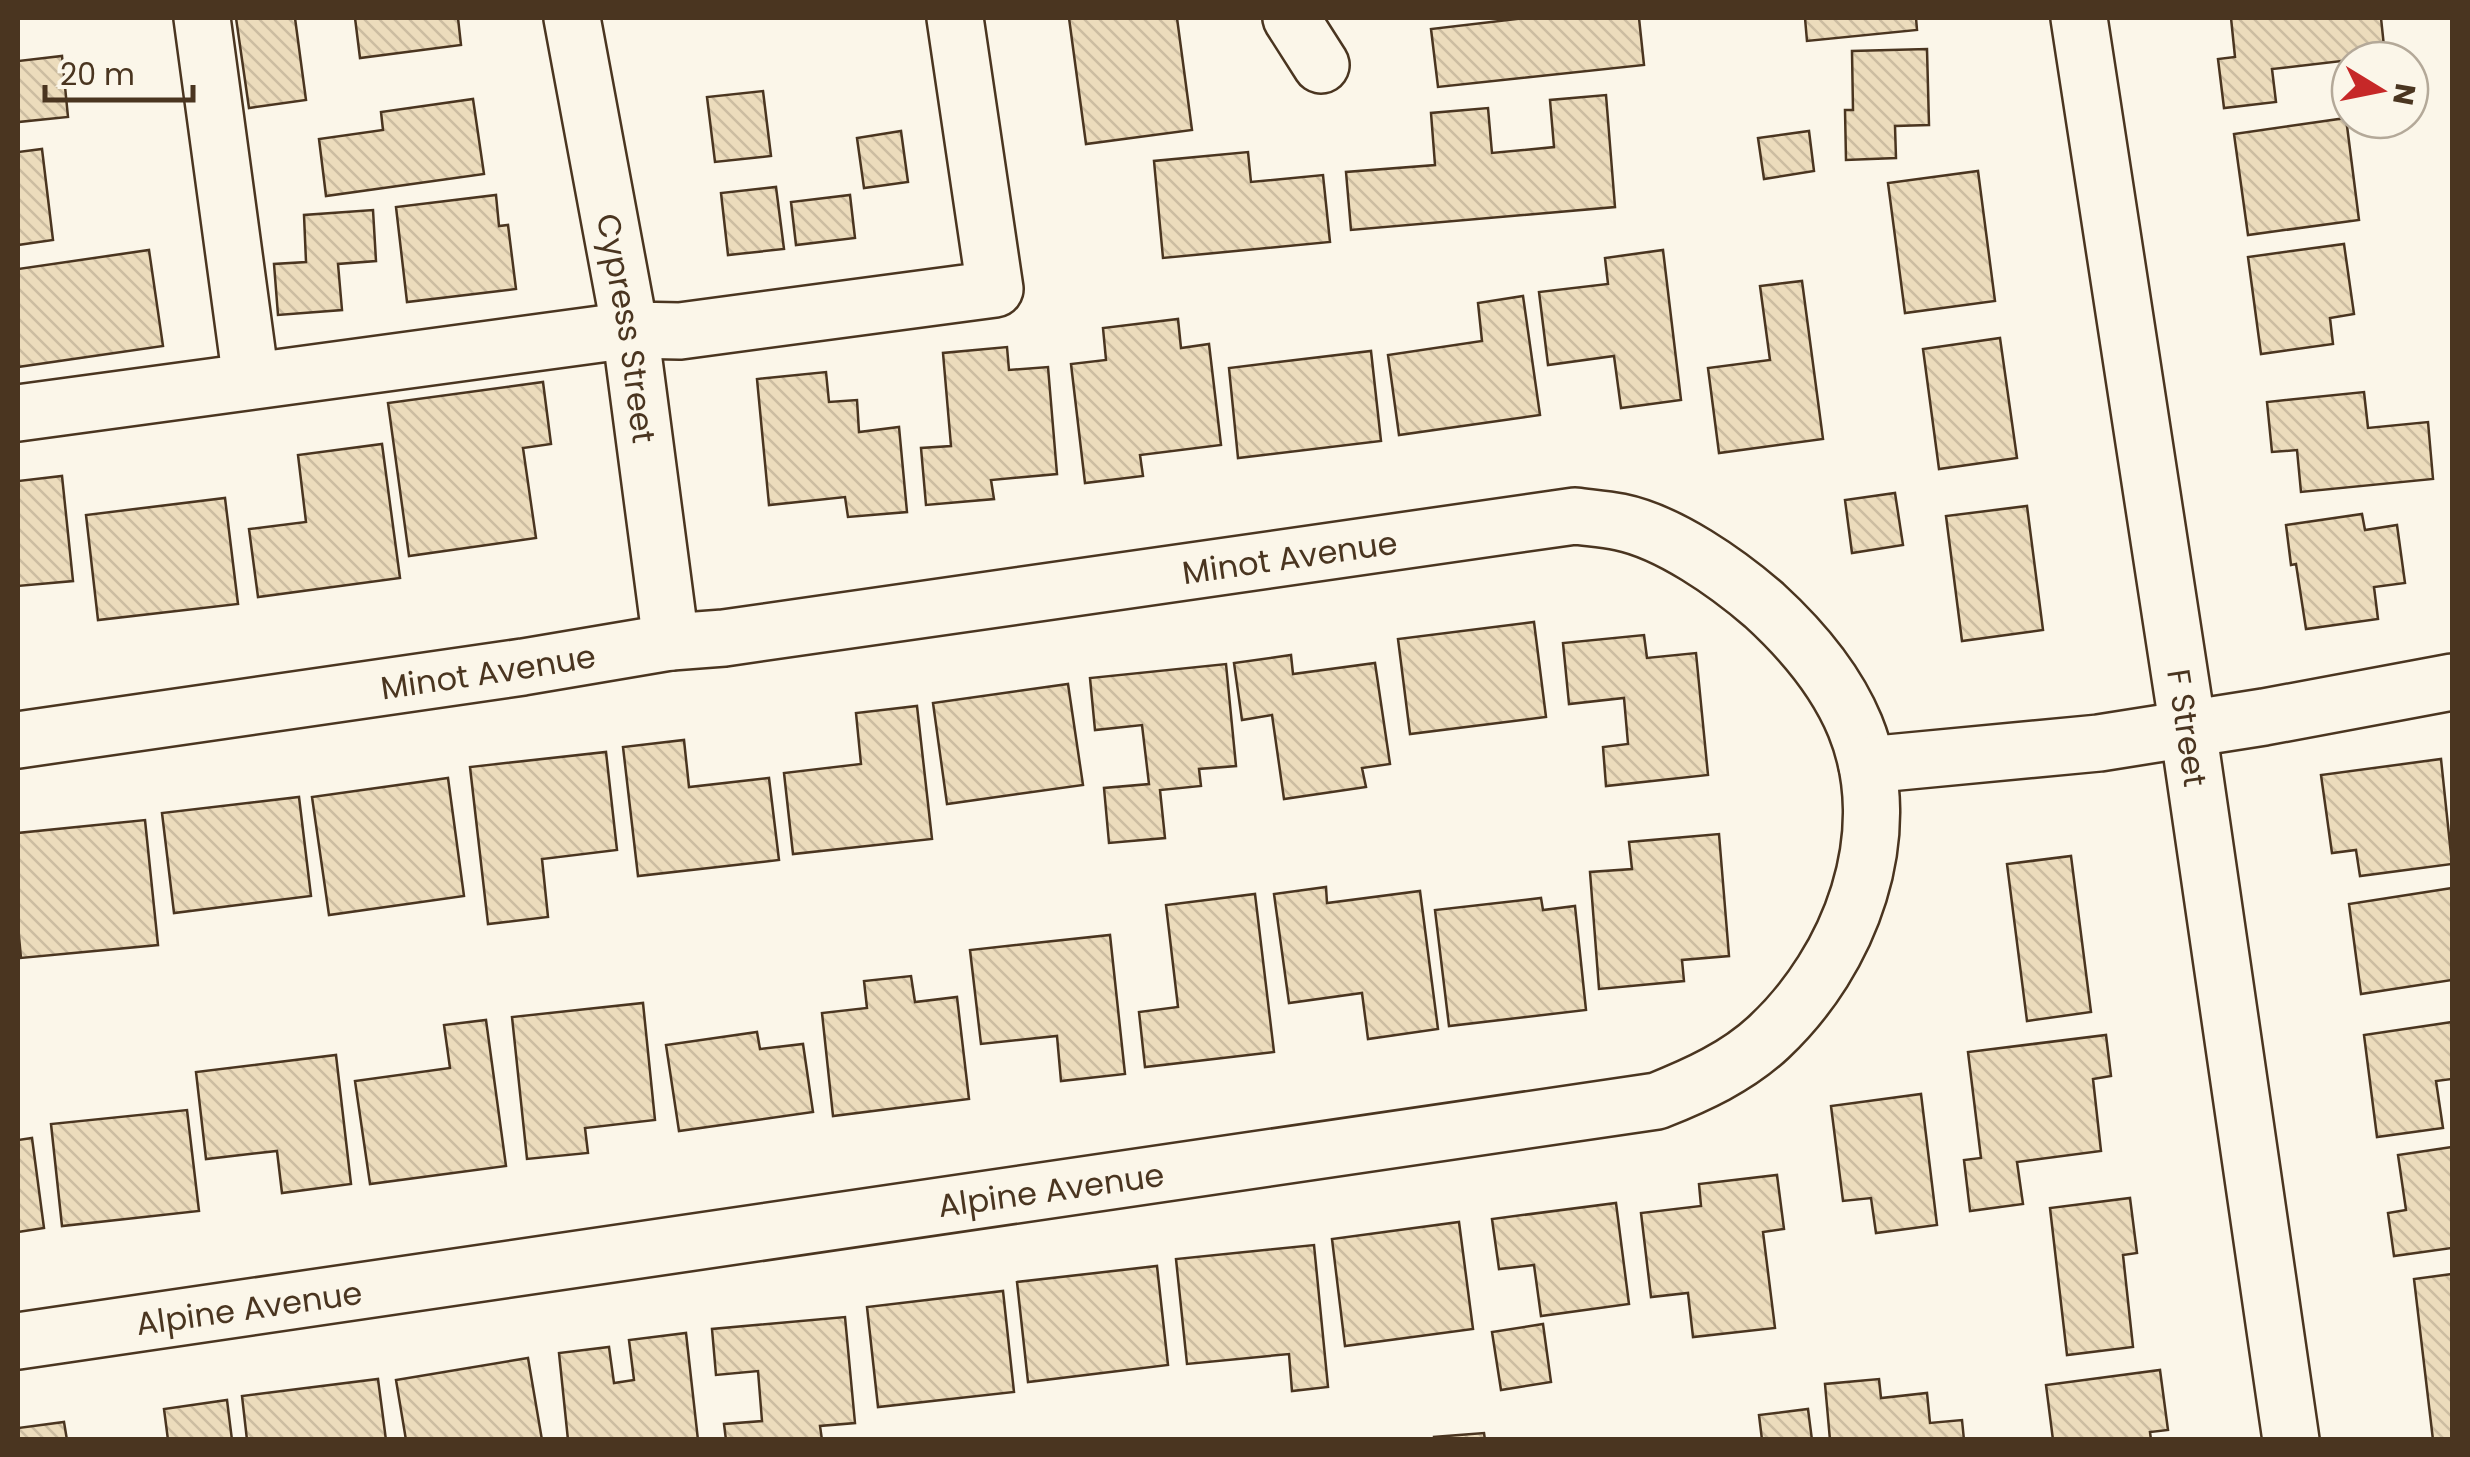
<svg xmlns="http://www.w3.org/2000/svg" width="2470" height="1457" viewBox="0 0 2470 1457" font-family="Poppins,sans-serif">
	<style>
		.building { fill: url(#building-back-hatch); stroke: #4a3520; stroke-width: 2.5 }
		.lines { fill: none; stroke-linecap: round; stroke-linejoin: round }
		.minor-casing { stroke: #4a3520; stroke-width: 60 }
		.major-casing { stroke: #4a3520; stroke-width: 60 }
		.minor { stroke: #fbf6e9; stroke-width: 55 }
		.major { stroke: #fbf6e9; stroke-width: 55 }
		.labels { text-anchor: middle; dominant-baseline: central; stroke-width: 8; stroke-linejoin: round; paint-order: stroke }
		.street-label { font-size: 32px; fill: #4a3520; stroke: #fbf6e9 }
	</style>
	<defs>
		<pattern id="building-back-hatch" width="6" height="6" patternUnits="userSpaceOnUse" patternTransform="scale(2.5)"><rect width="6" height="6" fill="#ecdcbc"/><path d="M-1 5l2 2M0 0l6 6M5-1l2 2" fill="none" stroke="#ccbda1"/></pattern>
	</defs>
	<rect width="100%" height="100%" fill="#fbf6e9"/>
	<g class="building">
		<path d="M236 18H295L306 100 249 108Z"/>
		<path d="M355 18H458L461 45 360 58Z"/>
		<path d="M1069 18H1177L1192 130 1086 144Z"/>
		<path d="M1525 18H1639L1644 65 1438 87 1431 29Z"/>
		<path d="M1805 18H1916L1917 30 1807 41Z"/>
		<path d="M2231 18H2381L2385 56 2272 69 2276 102 2224 108 2218 59 2235 57Z"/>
		<path d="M1927 49 1929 125 1895 126 1896 158 1846 160 1845 110H1853L1852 51Z"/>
		<path d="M62 56 68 117 18 122V61Z"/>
		<path d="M763 91 771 156 715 162 707 97Z"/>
		<path d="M1606 95 1615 207 1351 230 1346 172 1435 165 1431 113 1488 108 1492 153 1554 147 1550 100Z"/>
		<path d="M473 99 484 174 326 196 319 139 383 130 381 112Z"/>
		<path d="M2346 118 2359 220 2248 235 2234 134Z"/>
		<path d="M901 131 908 182 864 188 857 138Z"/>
		<path d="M1809 131 1814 171 1764 179 1758 138Z"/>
		<path d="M42 149 53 240 18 245V152Z"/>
		<path d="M1248 152 1251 182 1323 175 1330 242 1163 258 1154 161Z"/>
		<path d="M1978 171 1995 301 1905 313 1888 183Z"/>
		<path d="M776 187 784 249 728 255 721 193Z"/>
		<path d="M496 195 499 226 508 225 516 289 407 302 396 207Z"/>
		<path d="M850 195 855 238 796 245 791 202Z"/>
		<path d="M373 210 376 261 338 264 342 310 278 315 274 264 306 262 304 215Z"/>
		<path d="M2344 244 2354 314 2330 318 2333 344 2261 354 2248 257Z"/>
		<path d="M149 250 163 346 18 367V269Z"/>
		<path d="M1663 250 1681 400 1621 408 1614 356 1548 365 1539 292 1608 284 1605 258Z"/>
		<path d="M1802 281 1823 439 1719 453 1708 368 1770 360 1760 286Z"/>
		<path d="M1523 296 1540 415 1399 435 1388 355 1482 341 1478 303Z"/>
		<path d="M1178 319 1181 348 1209 344 1221 445 1140 455 1143 476 1085 483 1071 364 1106 360 1103 328Z"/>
		<path d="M2000 338 2017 458 1939 469 1923 349Z"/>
		<path d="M1007 347 1009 370 1048 367 1057 474 991 480 994 499 926 505 921 448 951 446 943 353Z"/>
		<path d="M1371 351 1381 441 1238 458 1229 368Z"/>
		<path d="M826 372 829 402 857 400 859 432 899 427 907 512 848 517 845 497 769 505 757 379Z"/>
		<path d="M543 382 551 444 523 448 536 538 409 556 388 403Z"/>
		<path d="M2364 392 2368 428 2428 422 2433 479 2301 492 2297 450 2272 452 2267 402Z"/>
		<path d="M382 444 400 578 258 597 249 529 306 522 298 455Z"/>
		<path d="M62 476 73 581 18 586V481Z"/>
		<path d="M1895 493 1903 545 1852 553 1845 500Z"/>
		<path d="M225 498 238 604 98 620 86 515Z"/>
		<path d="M2027 506 2043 630 1962 641 1946 516Z"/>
		<path d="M2362 514 2365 530 2397 525 2405 583 2374 587 2378 619 2306 629 2296 564 2291 565 2286 525Z"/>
		<path d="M1534 622 1546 717 1410 734 1398 639Z"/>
		<path d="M1644 635 1647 658 1696 653 1708 775 1606 786 1603 747 1628 744 1624 698 1569 704 1563 643Z"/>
		<path d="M1291 655 1293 674 1375 663 1390 764 1362 768 1366 787 1284 799 1272 715 1242 720 1234 663Z"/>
		<path d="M1226 664 1236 766 1199 769 1201 786 1160 790 1165 838 1109 843 1104 788 1149 784 1142 725 1095 730 1090 678Z"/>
		<path d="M1068 684 1083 785 947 804 933 703Z"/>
		<path d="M917 706 932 839 793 854 784 773 861 764 856 713Z"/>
		<path d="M684 740 689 787 769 778 779 860 638 876 623 747Z"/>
		<path d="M606 752 617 850 542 859 548 917 488 924 470 767Z"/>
		<path d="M2441 759 2452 864 2360 876 2356 850 2332 853 2321 775Z"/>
		<path d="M448 778 464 896 329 915 312 797Z"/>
		<path d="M299 797 311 896 174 913 162 813Z"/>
		<path d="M145 820 158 945 21 958 18 926V833Z"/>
		<path d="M1719 834 1729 956 1682 960 1684 981 1599 989 1590 872 1632 869 1629 842Z"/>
		<path d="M2071 856 2091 1012 2027 1021 2007 864Z"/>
		<path d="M1326 887 1327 903 1420 891 1438 1029 1368 1039 1362 993 1289 1003 1274 894Z"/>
		<path d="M2452 888V980L2361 994 2349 904Z"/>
		<path d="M1255 894 1274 1052 1145 1067 1139 1012 1178 1007 1166 905Z"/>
		<path d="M1541 898 1543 910 1575 906 1586 1010 1449 1026 1435 910Z"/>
		<path d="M1110 935 1125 1074 1061 1081 1057 1036 981 1044 970 950Z"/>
		<path d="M911 976 915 1002 957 997 969 1099 833 1116 822 1013 867 1008 864 981Z"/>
		<path d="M643 1003 655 1120 585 1128 588 1153 527 1159 512 1017Z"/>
		<path d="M486 1020 506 1166 370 1184 355 1081 450 1068 444 1025Z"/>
		<path d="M2452 1022V1079L2436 1081 2443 1128 2377 1137 2364 1035Z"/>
		<path d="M757 1032 760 1049 803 1044 813 1112 679 1131 666 1045Z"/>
		<path d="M2106 1035 2111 1076 2093 1079 2101 1151 2017 1162 2023 1204 1970 1211 1964 1160 1981 1158 1968 1052Z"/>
		<path d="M336 1055 351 1184 282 1193 277 1151 206 1159 196 1072Z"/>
		<path d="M1921 1094 1937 1225 1876 1233 1871 1198 1843 1201 1831 1106Z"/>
		<path d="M187 1110 199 1211 62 1226 51 1124Z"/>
		<path d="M32 1138 44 1228 18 1232V1140Z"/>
		<path d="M2452 1147V1248L2394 1256 2388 1213 2406 1210 2398 1155Z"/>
		<path d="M1777 1175 1784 1229 1763 1232 1775 1328 1693 1337 1688 1293 1651 1297 1641 1213 1701 1206 1699 1184Z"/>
		<path d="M2130 1198 2137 1253 2123 1255 2133 1347 2067 1355 2050 1208Z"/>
		<path d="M1616 1203 1629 1304 1541 1316 1534 1265 1499 1269 1492 1219Z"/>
		<path d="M1459 1222 1473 1329 1345 1346 1332 1239Z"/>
		<path d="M1314 1245 1328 1387 1292 1391 1289 1354 1187 1364 1176 1259Z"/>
		<path d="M1157 1266 1168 1365 1028 1382 1017 1282Z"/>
		<path d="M2452 1274V1440H2433L2414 1279Z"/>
		<path d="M1003 1291 1014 1392 878 1407 867 1307Z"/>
		<path d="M845 1317 855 1423 820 1426 822 1440H726L724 1424 762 1421 758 1371 716 1375 712 1329Z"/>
		<path d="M1543 1324 1551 1382 1501 1390 1492 1332Z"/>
		<path d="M686 1333 698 1440H568L559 1353 609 1347 614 1383 634 1380 629 1340Z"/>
		<path d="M528 1358 542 1440H406L396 1380Z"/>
		<path d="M2160 1370 2168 1430 2150 1432 2151 1440H2053L2046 1385Z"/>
		<path d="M378 1379 386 1440H247L242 1396Z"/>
		<path d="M1879 1379 1881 1398 1927 1393 1930 1423 1962 1420 1964 1440H1830L1825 1384Z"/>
		<path d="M227 1400 232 1440H168L164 1409Z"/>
		<path d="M1808 1409 1812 1440H1762L1759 1415Z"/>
		<path d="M64 1422 67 1440H18V1428Z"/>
		<path d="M1484 1433 1485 1440H1434V1437Z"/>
	</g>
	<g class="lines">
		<defs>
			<g id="minor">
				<path d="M202 18 251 380"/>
				<path id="s1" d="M572 18 630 330 671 642"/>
				<path d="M1291 18 1321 65"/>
				<path d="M18 413 630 330 680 331 995 289 955 18"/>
				<path id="s2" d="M18 740 523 667 671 642 724 638 1575 516C1590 518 1605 519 1620 522 1669 532 1727 573 1764 605 1800 638 1836 680 1855 726 1899 834 1850 961 1769 1037 1737 1067 1697 1085 1657 1101L18 1341"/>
				<path d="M1867 765 2099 743 2264 717 2452 682"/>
			</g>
			<g id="major">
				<path id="s3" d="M2079 18 2188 729 2291 1440"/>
			</g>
		</defs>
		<use href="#minor" class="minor-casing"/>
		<use href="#major" class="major-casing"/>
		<use href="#minor" class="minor"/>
		<use href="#major" class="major"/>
	</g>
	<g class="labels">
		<g class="street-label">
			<text stroke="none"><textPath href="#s1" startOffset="315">Cypress Street</textPath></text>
			<text stroke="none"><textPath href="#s2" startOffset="1285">Minot Avenue</textPath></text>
			<text stroke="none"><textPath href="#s2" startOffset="475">Minot Avenue</textPath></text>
			<text stroke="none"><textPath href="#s3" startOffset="718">F Street</textPath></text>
			<text transform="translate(1051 1190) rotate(-8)">Alpine Avenue</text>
			<text transform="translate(249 1308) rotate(-8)">Alpine Avenue</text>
		</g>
	</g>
	<rect width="2470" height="1457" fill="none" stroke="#4a3520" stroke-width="40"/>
	<g transform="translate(2380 90) rotate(100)"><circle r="48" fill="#fbf6e9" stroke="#b4a999" stroke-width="2.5"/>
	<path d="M0-8L18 38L0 25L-18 38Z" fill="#c62828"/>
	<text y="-15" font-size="28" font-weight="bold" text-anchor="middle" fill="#4a3520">N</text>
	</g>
	<path d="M45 85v15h148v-15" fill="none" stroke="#4a3520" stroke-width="5"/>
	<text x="60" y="85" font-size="30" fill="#4a3520" stroke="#fbf6e9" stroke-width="8" paint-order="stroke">20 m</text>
</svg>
